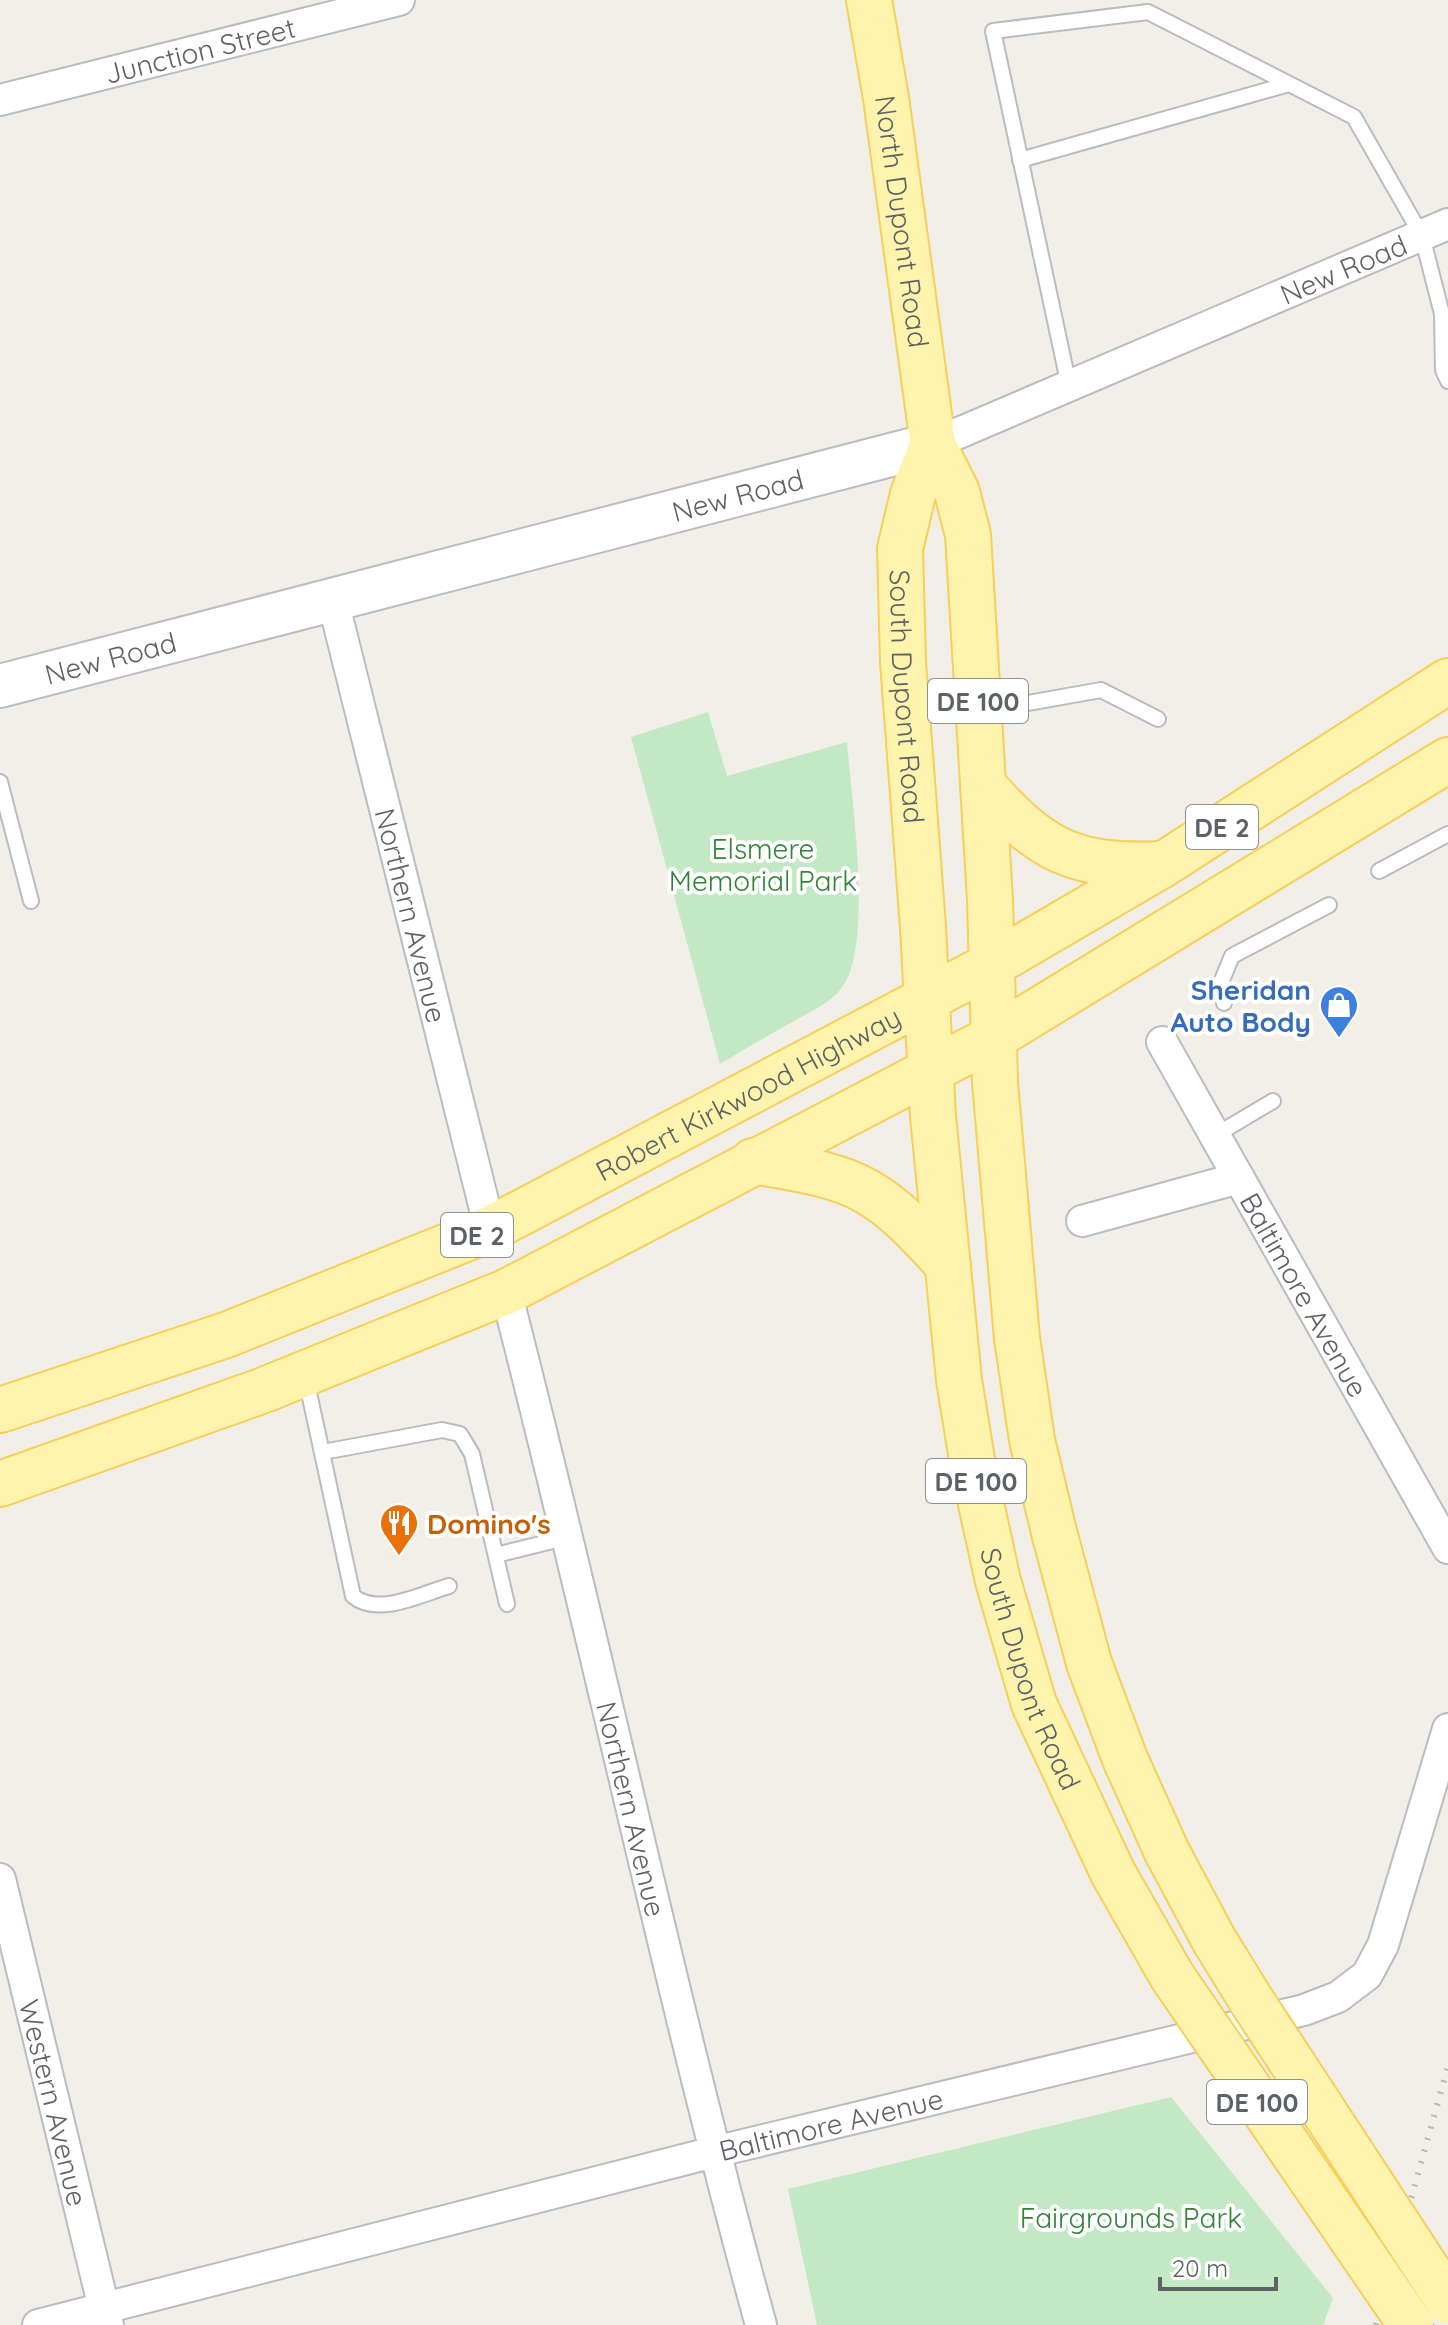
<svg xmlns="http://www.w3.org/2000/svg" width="1448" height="2325" viewBox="0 0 1448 2325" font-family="Quicksand,sans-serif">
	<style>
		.green { fill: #c2e9c4 }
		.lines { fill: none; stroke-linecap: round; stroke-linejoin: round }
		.lane-casing { stroke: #b9bcc0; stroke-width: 18 }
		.street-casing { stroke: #b9bcc0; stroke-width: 34 }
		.secondary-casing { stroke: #babdc3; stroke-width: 46 }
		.primary-casing { stroke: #f7cf59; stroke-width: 48 }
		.lane { stroke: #fff; stroke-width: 14 }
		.street { stroke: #fff; stroke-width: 30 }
		.secondary { stroke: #fff; stroke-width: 42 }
		.primary { stroke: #fff4ad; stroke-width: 44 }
		.rail { stroke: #b7b8b8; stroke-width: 6; stroke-dasharray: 2 10; stroke-linecap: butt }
		.primary-bridge-casing { stroke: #f7cf59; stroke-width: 48; stroke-linecap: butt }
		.primary-bridge { stroke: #fff4ad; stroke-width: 44 }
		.labels { text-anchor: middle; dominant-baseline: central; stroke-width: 8; stroke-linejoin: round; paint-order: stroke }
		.shield { fill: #fff; stroke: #8e9195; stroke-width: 2 }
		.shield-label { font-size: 26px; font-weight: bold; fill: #5e6267 }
		.street-label { font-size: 28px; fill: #5e6267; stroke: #fff }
		.park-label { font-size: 28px; fill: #318337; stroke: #fff }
		.shop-label { font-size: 28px; font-weight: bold; fill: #366cbe; stroke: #fff; text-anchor: end }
		.food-label { font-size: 28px; font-weight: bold; fill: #c56008; stroke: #fff; text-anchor: start }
	</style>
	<rect width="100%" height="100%" fill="#f1efe7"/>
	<g class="green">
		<path d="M708 712 727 776 847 742C851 796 875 951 840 990 828 1004 810 1012 794 1021 769 1035 745 1049 720 1064L631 737Z"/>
		<path d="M1171 2097 1333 2298 1323 2325H817L788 2189Z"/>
	</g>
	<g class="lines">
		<defs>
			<g id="lane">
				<path d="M1020 160 1289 84"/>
				<path d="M1069 386 993 31 1148 12 1354 117 1422 236 1442 314 1443 370 1448 381"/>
				<path d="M983 711 1101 690 1158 719"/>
				<path d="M0 782 31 901"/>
				<path d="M1379 871 1448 834"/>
				<path d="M1224 1003 1220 985 1232 956 1329 905"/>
				<path d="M1214 1136 1273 1101"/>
				<path d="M306 1379 353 1596C378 1617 421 1594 449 1586"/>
				<path d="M323 1452 442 1430 460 1434 472 1454 507 1604"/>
				<path d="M496 1555 569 1537"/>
			</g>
			<g id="street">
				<path id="s1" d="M0 100 399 0"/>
				<path id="s2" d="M933 444 1448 224"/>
				<path id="s3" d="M333 601 490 1229"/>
				<path id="s4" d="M1162 1042 1448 1548"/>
				<path d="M1082 1221 1239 1178"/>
				<path id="s5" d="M506 1292C595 1635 667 1983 761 2325"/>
				<path id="s6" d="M0 1879 108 2325"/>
				<path id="s7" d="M38 2325 714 2152 1304 2010 1338 1997 1367 1975 1383 1945 1448 1729"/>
			</g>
			<g id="secondary">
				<path id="s8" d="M0 686 933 444"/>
			</g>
			<g id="primary">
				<path id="s9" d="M869 0 886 98 933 444 957 492 968 535 990 900 995 1082 1017 1338 1032 1440 1054 1532 1089 1663 1125 1759 1167 1852"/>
				<path id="s10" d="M933 444 913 494 900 549 903 662 923 927 933 1116 959 1380 974 1472 998 1581 1034 1704 1113 1873"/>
				<path d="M983 785C1041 851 1074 868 1162 864"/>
				<path d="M753 1161C790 1168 832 1172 866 1191 898 1209 923 1238 948 1265"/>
				<path id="s11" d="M0 1410 226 1335 490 1229 991 965 1164 864 1448 681"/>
				<path d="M0 1484 264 1390 506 1292 993 1038 1448 760"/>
			</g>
		</defs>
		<use href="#lane" class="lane-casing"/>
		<use href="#street" class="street-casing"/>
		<use href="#secondary" class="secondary-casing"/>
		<use href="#primary" class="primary-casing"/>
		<use href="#lane" class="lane"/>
		<use href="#street" class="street"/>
		<use href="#secondary" class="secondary"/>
		<use href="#primary" class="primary"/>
		<g class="rail">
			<path d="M1376 2325 1448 2066"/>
			<path d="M1431 2325 1448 2258"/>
		</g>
		<defs>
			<g id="primary-bridge">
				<path d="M1167 1852 1214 1940 1251 2000 1448 2301"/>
				<path d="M1113 1873 1172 1976 1411 2325"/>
			</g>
		</defs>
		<use href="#primary-bridge" class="primary-bridge-casing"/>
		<use href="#primary-bridge" class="primary-bridge"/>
	</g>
	<defs>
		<symbol id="shop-pin" viewBox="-11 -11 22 30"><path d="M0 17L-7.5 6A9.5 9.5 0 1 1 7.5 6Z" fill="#3f7fe0" stroke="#fff"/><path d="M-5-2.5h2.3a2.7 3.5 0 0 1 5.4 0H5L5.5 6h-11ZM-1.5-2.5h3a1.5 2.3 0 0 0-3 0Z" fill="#fff"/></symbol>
		<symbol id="restaurant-pin" viewBox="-11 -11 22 30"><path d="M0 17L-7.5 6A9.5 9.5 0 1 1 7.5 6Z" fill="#e8710a" stroke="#fff"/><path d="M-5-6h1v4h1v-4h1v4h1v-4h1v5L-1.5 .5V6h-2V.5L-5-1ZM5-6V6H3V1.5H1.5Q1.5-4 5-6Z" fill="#fff"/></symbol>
	</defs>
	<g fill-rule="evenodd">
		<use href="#shop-pin" x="1317" y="983" width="44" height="60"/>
		<use href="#restaurant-pin" x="377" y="1501" width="44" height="60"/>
	</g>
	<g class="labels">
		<g class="shield">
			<rect x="928" y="679" width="100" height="44" rx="6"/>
			<rect x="1186" y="805" width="72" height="44" rx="6"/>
			<rect x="441" y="1213" width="72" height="44" rx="6"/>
			<rect x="926" y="1459" width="100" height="44" rx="6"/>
			<rect x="1207" y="2080" width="100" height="44" rx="6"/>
		</g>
		<g class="shield-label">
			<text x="978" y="701">DE 100</text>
			<text x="1222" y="827">DE 2</text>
			<text x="477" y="1235">DE 2</text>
			<text x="976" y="1481">DE 100</text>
			<text x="1257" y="2102">DE 100</text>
		</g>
		<g class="street-label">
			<text stroke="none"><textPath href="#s1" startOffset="206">Junction Street</textPath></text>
			<text stroke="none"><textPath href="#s9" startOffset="224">North Dupont Road</textPath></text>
			<text stroke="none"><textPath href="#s2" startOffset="446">New Road</textPath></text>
			<text stroke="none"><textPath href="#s8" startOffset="762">New Road</textPath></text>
			<text stroke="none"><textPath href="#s8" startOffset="114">New Road</textPath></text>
			<text stroke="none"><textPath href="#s10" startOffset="258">South Dupont Road</textPath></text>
			<text stroke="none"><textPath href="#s3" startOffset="324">Northern Avenue</textPath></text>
			<text stroke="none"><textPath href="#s11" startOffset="814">Robert Kirkwood Highway</textPath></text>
			<text stroke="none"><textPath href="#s4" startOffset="290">Baltimore Avenue</textPath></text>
			<text stroke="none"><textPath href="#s10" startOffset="1242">South Dupont Road</textPath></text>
			<text stroke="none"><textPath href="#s5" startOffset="532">Northern Avenue</textPath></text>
			<text stroke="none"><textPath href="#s6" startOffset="230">Western Avenue</textPath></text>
			<text stroke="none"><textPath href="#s7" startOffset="818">Baltimore Avenue</textPath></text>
		</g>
		<g class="park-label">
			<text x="763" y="848">Elsmere<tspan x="763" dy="32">Memorial Park</tspan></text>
			<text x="1131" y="2217">Fairgrounds Park</text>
		</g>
		<g class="shop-label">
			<text x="1311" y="989">Sheridan<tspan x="1311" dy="32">Auto Body</tspan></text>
		</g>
		<g class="food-label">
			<text x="427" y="1523">Domino's</text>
		</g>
	</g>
	<path d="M1160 2277v12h116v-12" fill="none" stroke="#5e6267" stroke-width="4"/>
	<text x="1172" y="2277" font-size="24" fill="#5e6267" stroke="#ffffff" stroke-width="6" paint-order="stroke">20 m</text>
</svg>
